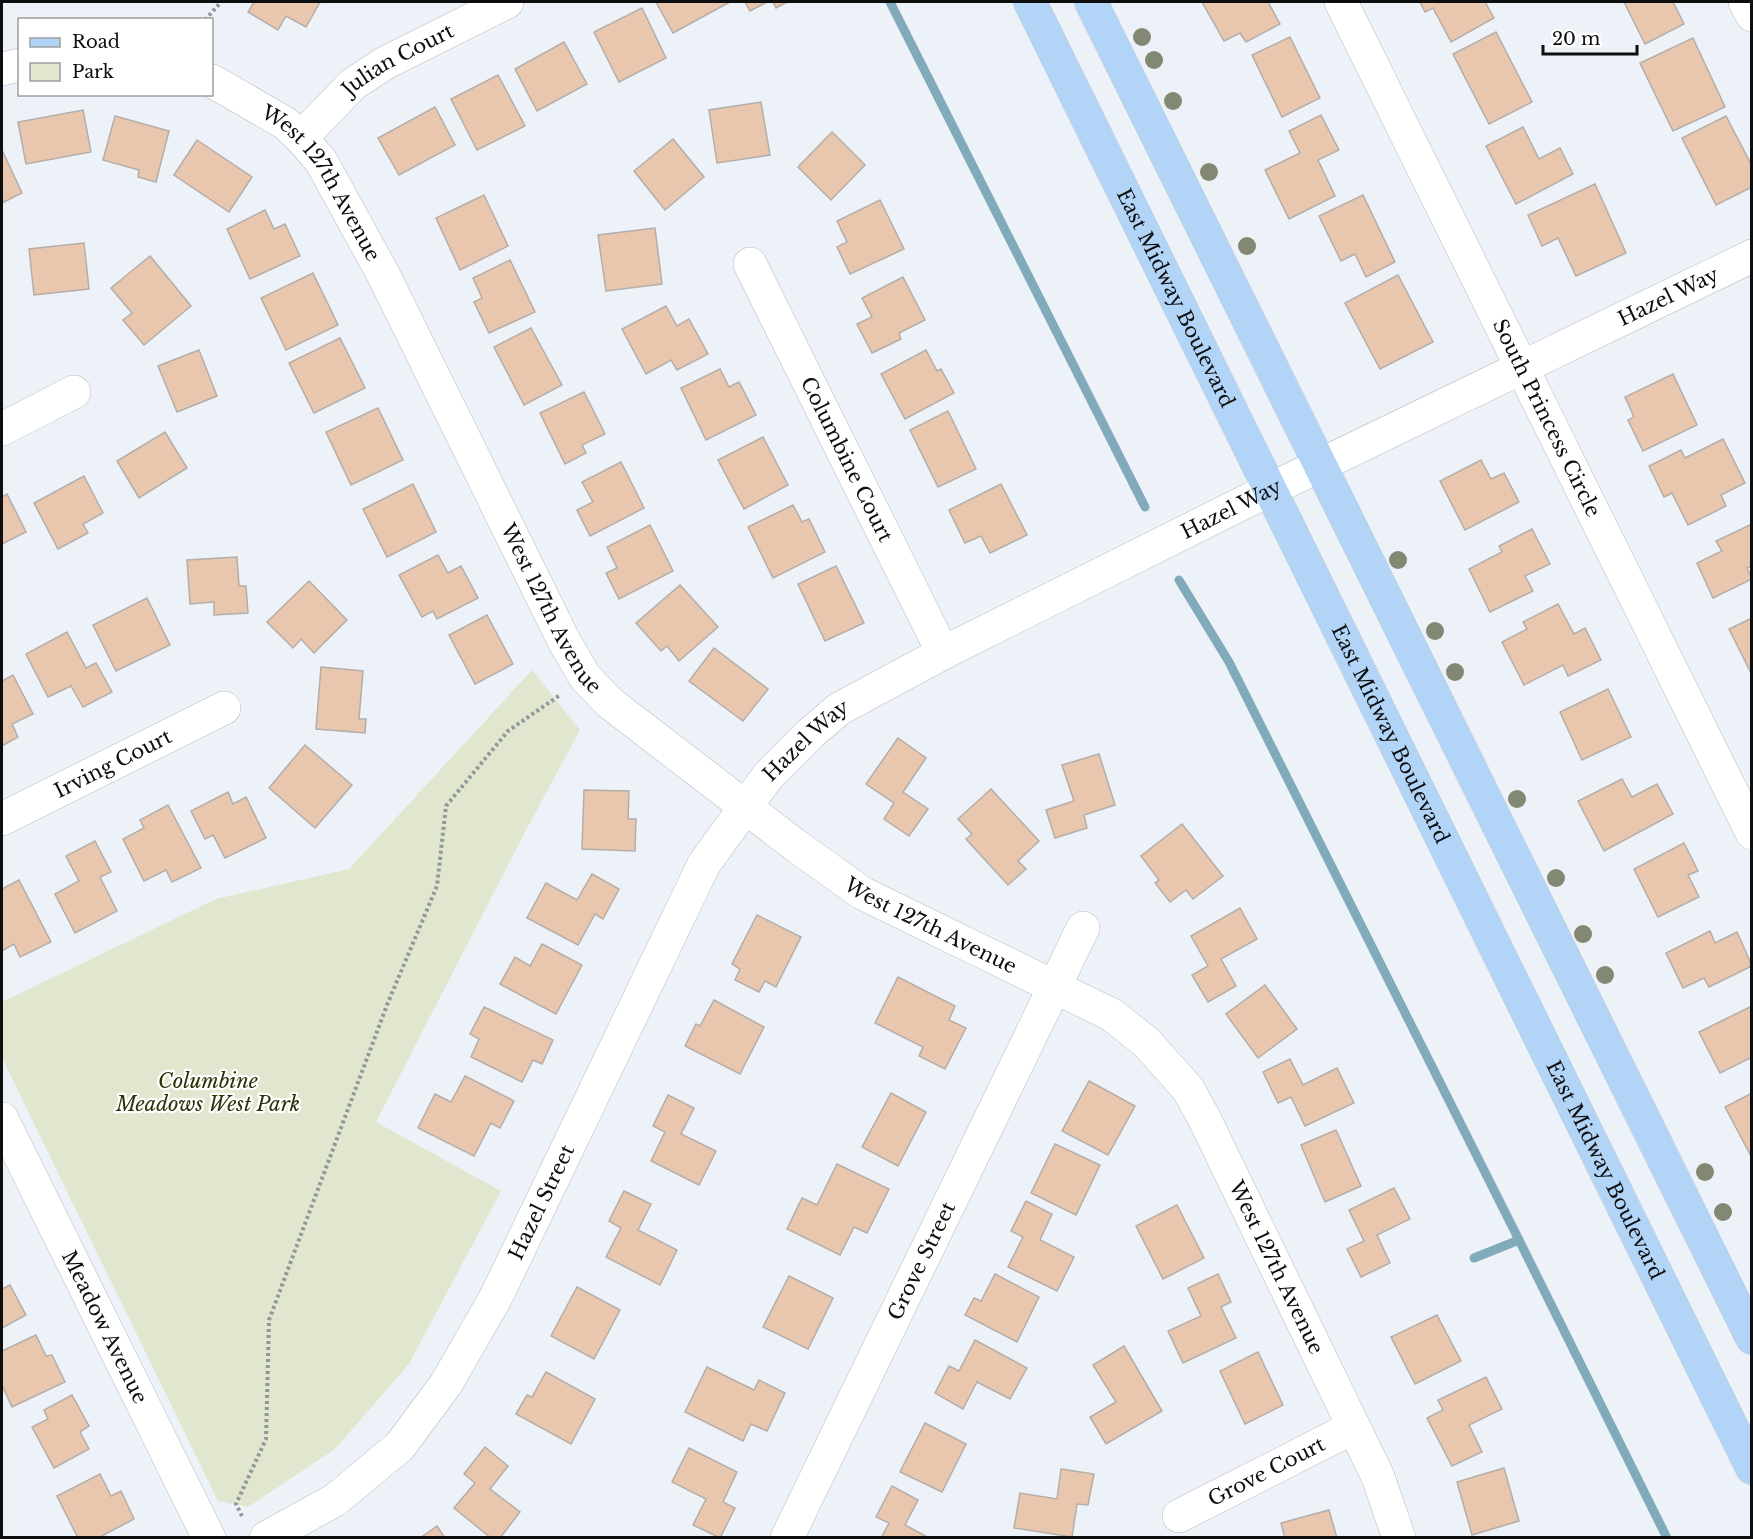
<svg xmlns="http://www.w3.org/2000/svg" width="1753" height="1539" viewBox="0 0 1753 1539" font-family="'Libre Baskerville',serif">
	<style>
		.green { fill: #e0e7ce }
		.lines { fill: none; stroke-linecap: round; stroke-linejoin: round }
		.stream { stroke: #81aabb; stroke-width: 9 }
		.building { fill: #e9c7ae; stroke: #b4ada8; stroke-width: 1.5 }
		.minor-casing { stroke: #b7bcc2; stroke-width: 34 }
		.major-casing { stroke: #cfcfcf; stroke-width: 34 }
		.path { stroke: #93969b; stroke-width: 4; stroke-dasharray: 3 3; stroke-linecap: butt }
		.minor { stroke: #fff; stroke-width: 33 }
		.major { stroke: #b2d4f7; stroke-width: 33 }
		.tree { fill: #828873 }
		.labels { text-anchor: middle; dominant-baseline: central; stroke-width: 4.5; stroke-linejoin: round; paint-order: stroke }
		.street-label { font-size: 20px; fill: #0d0e10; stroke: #fff }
		.park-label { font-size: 20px; font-style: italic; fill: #2a3206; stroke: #fff }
	</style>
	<rect width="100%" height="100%" fill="#edf2f9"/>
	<path class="green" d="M532 670 580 730 526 830 376 1122 501 1191 409 1364 335 1449 248 1507 218 1501 2 1058V1002L216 899 349 869Z"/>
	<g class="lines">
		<g class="stream">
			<path d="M890 2 1145 507"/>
			<path d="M1179 580 1229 662 1519 1240 1667 1538"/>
			<path d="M1474 1258 1519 1240"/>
		</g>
	</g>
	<g class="building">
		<path d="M254 2H320L306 27 286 16 278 30 248 12Z"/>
		<path d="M656 2H727L728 3 673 33Z"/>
		<path d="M745 2H767L750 11Z"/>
		<path d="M773 2H787L776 8Z"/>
		<path d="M1202 2H1268L1280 24 1246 42 1240 33 1224 41Z"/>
		<path d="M1420 2H1485L1494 18 1451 42 1433 8 1425 12Z"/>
		<path d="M1624 2H1673L1684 24 1645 44Z"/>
		<path d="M642 8 666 58 619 82 594 32Z"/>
		<path d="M1496 32 1532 102 1489 124 1453 54Z"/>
		<path d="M1290 37 1320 98 1282 117 1252 55Z"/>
		<path d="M1693 38 1725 107 1673 131 1640 63Z"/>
		<path d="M564 42 587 84 537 111 515 69Z"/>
		<path d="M498 75 525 126 477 150 451 99Z"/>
		<path d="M761 102 770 155 717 163 709 110Z"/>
		<path d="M435 107 455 145 399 175 378 138Z"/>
		<path d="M83 110 91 152 26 164 18 122Z"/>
		<path d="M1321 115 1339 150 1318 160 1335 196 1289 219 1265 170 1300 153 1289 131Z"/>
		<path d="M115 116 169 131 156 182 138 177 139 170 103 160Z"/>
		<path d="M1726 116 1752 166V187L1716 205 1682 138Z"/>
		<path d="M1523 127 1539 159 1560 148 1573 174 1516 204 1486 146Z"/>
		<path d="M832 132 865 165 831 200 798 167Z"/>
		<path d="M673 139 704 177 665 210 634 171Z"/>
		<path d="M197 140 252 177 229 212 174 175Z"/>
		<path d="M2 150 22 193 2 203Z"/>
		<path d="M1595 184 1626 253 1576 276 1558 238 1542 246 1528 215Z"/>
		<path d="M484 195 508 246 460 270 436 218Z"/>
		<path d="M1363 195 1395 262 1366 277 1355 254 1341 261 1319 216Z"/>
		<path d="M880 200 904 249 850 274 837 247 847 242 837 221Z"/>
		<path d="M265 210 274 229 285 224 300 256 250 279 227 229Z"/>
		<path d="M655 228 662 284 606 291 598 235Z"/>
		<path d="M84 243 89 289 34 295 29 249Z"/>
		<path d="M150 256 191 306 144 345 123 320 132 313 111 288Z"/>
		<path d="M510 260 535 312 489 333 474 302 482 298 473 278Z"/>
		<path d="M313 273 338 325 286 350 261 298Z"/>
		<path d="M1398 275 1433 342 1380 369 1345 303Z"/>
		<path d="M903 277 925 320 899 333 901 339 872 353 857 324 872 317 862 298Z"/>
		<path d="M666 306 677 326 689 319 708 354 677 370 671 360 646 374 622 329Z"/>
		<path d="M531 328 562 385 524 405 494 347Z"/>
		<path d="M340 338 365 388 314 413 289 363Z"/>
		<path d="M199 350 217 396 177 412 158 366Z"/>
		<path d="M926 350 937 371 941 369 954 393 905 419 881 374Z"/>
		<path d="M720 369 729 387 739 382 756 415 706 440 681 388Z"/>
		<path d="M1673 374 1697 425 1643 451 1628 420 1634 417 1625 397Z"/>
		<path d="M584 392 605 434 582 445 586 453 565 464 540 413Z"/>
		<path d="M378 408 403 460 351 485 326 432Z"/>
		<path d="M948 411 976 469 938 487 910 430Z"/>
		<path d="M165 432 187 468 139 498 117 461Z"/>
		<path d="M763 437 788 485 744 509 718 460Z"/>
		<path d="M1723 439 1745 483 1721 495 1726 506 1688 525 1672 493 1664 497 1649 466 1681 450 1685 458Z"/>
		<path d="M1481 460 1491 479 1504 473 1519 502 1465 530 1440 481Z"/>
		<path d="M621 462 644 508 590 536 577 510 593 502 582 482Z"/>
		<path d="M84 476 103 513 83 524 88 533 58 549 34 503Z"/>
		<path d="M413 484 436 532 387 557 363 509Z"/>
		<path d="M1001 484 1027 535 990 553 981 536 965 543 949 510Z"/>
		<path d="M7 494 26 532 2 544V497Z"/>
		<path d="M793 505 802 522 809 519 825 552 773 578 748 527Z"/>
		<path d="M1752 524V566L1747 568 1752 579 1713 598 1697 563 1722 551 1716 541Z"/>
		<path d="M650 525 673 571 619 599 606 573 617 568 607 547Z"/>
		<path d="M1532 529 1550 564 1525 576 1533 591 1490 612 1469 569 1502 552 1499 546Z"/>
		<path d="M438 555 448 573 461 566 478 598 437 619 433 611 422 617 399 575Z"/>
		<path d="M237 557 239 586H246L248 613 214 615V602L190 604 187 560Z"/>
		<path d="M836 566 864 623 825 641 798 584Z"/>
		<path d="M309 581 347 620 314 653 301 639 293 648 267 622Z"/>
		<path d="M680 585 718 627 679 661 667 646 661 651 636 623Z"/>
		<path d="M147 598 170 645 116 671 93 625Z"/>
		<path d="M1558 604 1574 634 1585 628 1601 660 1568 676 1563 665 1524 685 1502 642 1527 629 1523 622Z"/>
		<path d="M487 615 513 664 475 684 449 635Z"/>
		<path d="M1752 618V675L1729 629Z"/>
		<path d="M67 632 86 668 96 663 112 692 83 707 71 686 48 697 26 654Z"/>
		<path d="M714 648 768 689 743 721 689 681Z"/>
		<path d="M321 667 363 671 359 719H366L365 733 316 729Z"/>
		<path d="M13 675 33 714 12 724 18 737 2 746V681Z"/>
		<path d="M1608 689 1631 737 1582 760 1560 712Z"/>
		<path d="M898 738 926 758 903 792 928 809 909 836 884 819 894 803 866 784Z"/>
		<path d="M305 745 352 785 315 828 269 788Z"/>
		<path d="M1099 754 1115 805 1084 815 1087 828 1055 838 1046 810 1074 801 1062 765Z"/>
		<path d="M1622 779 1632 797 1657 784 1673 814 1604 851 1578 801Z"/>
		<path d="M991 789 1039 841 1018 861 1026 869 1008 885 966 839 972 834 958 819Z"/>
		<path d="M584 790 629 791 628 819H636L635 851 582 849Z"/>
		<path d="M228 792 233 804 246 797 266 838 225 858 213 835 205 839 191 811Z"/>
		<path d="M168 805 201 868 172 882 166 870 144 881 123 839 144 828 140 820Z"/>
		<path d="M1182 824 1223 876 1193 899 1186 890 1170 902 1155 883 1159 880 1141 856Z"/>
		<path d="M95 841 111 872 100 877 117 911 75 933 55 894 79 881 66 856Z"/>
		<path d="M1684 843 1698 871 1688 875 1699 897 1658 917 1634 869Z"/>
		<path d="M592 874 619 889 603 919 595 914 578 945 527 918 546 883 577 900Z"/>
		<path d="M19 880 51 942 20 957 14 944 2 951V889Z"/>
		<path d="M1240 908 1257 939 1221 959 1236 986 1208 1002 1192 975 1208 966 1191 936Z"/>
		<path d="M757 915 801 937 776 987 765 981 759 992 735 980 740 969 732 964Z"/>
		<path d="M1710 931 1715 943 1737 932 1752 966 1709 987 1704 978 1683 988 1666 953Z"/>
		<path d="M542 944 582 965 556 1014 500 984 515 957 530 966Z"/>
		<path d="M898 977 955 1006 949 1020 966 1028 945 1069 919 1056 923 1047 875 1023Z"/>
		<path d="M1265 985 1297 1029 1258 1058 1226 1014Z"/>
		<path d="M714 1000 764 1027 740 1074 685 1046 696 1024 700 1026Z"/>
		<path d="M1752 1006V1057L1720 1073 1699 1032Z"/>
		<path d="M484 1007 553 1040 542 1064 533 1060 522 1082 471 1057 479 1039 470 1034Z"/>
		<path d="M1290 1059 1303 1085 1337 1068 1354 1103 1305 1126 1291 1097 1278 1103 1263 1072Z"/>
		<path d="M465 1076 514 1101 500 1128 491 1123 474 1156 418 1128 435 1094 451 1102Z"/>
		<path d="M1089 1081 1135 1106 1108 1155 1062 1131Z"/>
		<path d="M891 1093 926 1112 898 1166 862 1147Z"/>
		<path d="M1752 1093V1158L1725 1107Z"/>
		<path d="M668 1095 694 1108 681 1134 716 1151 699 1185 651 1161 665 1132 653 1126Z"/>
		<path d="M1336 1130 1361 1186 1325 1202 1301 1145Z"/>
		<path d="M1055 1144 1100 1165 1076 1215 1031 1193Z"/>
		<path d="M837 1164 889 1189 867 1233 854 1227 840 1255 787 1229 802 1198 817 1205Z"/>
		<path d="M1394 1188 1410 1219 1377 1235 1390 1263 1361 1277 1347 1249 1364 1241 1349 1210Z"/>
		<path d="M624 1191 651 1204 638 1230 677 1250 660 1285 606 1257 621 1228 609 1221Z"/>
		<path d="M1026 1201 1052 1214 1040 1240 1074 1257 1057 1291 1008 1267 1023 1237 1011 1231Z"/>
		<path d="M1177 1205 1204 1258 1163 1279 1136 1226Z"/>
		<path d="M995 1274 1039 1297 1017 1342 965 1315 974 1298 981 1301Z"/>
		<path d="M1218 1274 1231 1302 1221 1307 1236 1338 1183 1363 1168 1331 1201 1316 1188 1288Z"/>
		<path d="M789 1276 833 1298 808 1349 763 1327Z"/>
		<path d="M10 1285 26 1315 2 1328V1289Z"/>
		<path d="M577 1287 620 1310 594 1359 551 1336Z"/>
		<path d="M1437 1315 1461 1361 1415 1384 1391 1337Z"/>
		<path d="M36 1335 46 1356 52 1355 65 1382 12 1407 2 1385V1351Z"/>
		<path d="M975 1340 1027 1368 1010 1399 977 1382 963 1409 935 1393 949 1366 959 1371Z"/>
		<path d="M1124 1346 1162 1411 1106 1444 1090 1417 1116 1402 1093 1365Z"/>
		<path d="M1258 1352 1283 1405 1245 1424 1220 1371Z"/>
		<path d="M707 1367 754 1390 759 1380 785 1393 767 1431 751 1424 743 1441 685 1412Z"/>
		<path d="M546 1372 595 1399 571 1444 516 1414 527 1395 532 1397Z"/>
		<path d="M1486 1377 1502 1409 1469 1425 1482 1452 1452 1466 1427 1418 1443 1410 1438 1400Z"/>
		<path d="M72 1395 89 1426 80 1432 89 1449 54 1468 32 1427 48 1419 44 1410Z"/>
		<path d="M925 1423 966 1444 942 1492 900 1472Z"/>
		<path d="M485 1447 508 1466 490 1489 520 1512 500 1538H491L454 1508 475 1483 464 1474Z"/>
		<path d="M689 1448 737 1472 723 1502 735 1508 720 1538 693 1525 706 1499 672 1482Z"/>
		<path d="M1504 1468 1519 1521 1472 1535 1457 1482Z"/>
		<path d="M1061 1469 1094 1474 1088 1505 1077 1504 1072 1537 1014 1528 1020 1493 1057 1499Z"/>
		<path d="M100 1474 111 1496 121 1491 134 1519 98 1538H78L57 1496Z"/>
		<path d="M892 1486 918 1500 905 1525 929 1538H881L889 1523 876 1517Z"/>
		<path d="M1329 1510 1337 1538H1285L1281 1523Z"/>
		<path d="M437 1526 445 1538H420Z"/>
	</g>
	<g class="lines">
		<defs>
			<g id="minor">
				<path id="s1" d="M1341 2 1752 833"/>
				<path d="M1745 2 1752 15"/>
				<path d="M2 69 20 65"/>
				<path id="s2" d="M212 81 285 123 301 138 321 161 383 274 564 641 585 677 610 703 795 845 862 893 1112 1015 1146 1042 1188 1089 1204 1118 1378 1477 1399 1538"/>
				<path id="s3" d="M301 138 353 84 385 63 507 2"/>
				<path id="s4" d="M750 264 943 653"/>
				<path d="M2 429 74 392"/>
				<path id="s5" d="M2 819 224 708"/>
				<path id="s6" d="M2 1119 209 1538"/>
				<path id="s7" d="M1179 1516 1354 1427"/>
				<path id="s8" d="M266 1538 335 1500 400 1446 446 1384 496 1297 704 864 768 776 811 733 839 709 943 653 1271 489 1752 256"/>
				<path id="s9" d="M787 1538 1083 928"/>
			</g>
			<g id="major">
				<path id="s10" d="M1030 2 1752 1468"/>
				<path d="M1091 2 1752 1338"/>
			</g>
		</defs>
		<use href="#minor" class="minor-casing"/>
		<use href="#major" class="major-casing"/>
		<g class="path">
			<path d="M205 20 221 2"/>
			<path d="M242 1516 236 1504 266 1439 269 1320 387 1005 437 886 446 806 508 731 560 695"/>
		</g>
		<use href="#minor" class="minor"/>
		<use href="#major" class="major"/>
	</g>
	<g class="tree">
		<circle cx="1142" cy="37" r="9"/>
		<circle cx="1154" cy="60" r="9"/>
		<circle cx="1173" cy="101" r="9"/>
		<circle cx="1209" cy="172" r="9"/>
		<circle cx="1247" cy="246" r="9"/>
		<circle cx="1398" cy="560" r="9"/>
		<circle cx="1435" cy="631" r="9"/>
		<circle cx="1455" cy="672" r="9"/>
		<circle cx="1517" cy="799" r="9"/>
		<circle cx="1556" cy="878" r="9"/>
		<circle cx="1583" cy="934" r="9"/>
		<circle cx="1605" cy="975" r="9"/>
		<circle cx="1705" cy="1172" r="9"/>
		<circle cx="1723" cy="1212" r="9"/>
	</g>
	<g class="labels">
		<g class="street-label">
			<text stroke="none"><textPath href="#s3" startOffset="126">Julian Court</textPath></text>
			<text stroke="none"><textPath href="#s2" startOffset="154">West 127th Avenue</textPath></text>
			<text stroke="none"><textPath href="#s8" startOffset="1954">Hazel Way</textPath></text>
			<text stroke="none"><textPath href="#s10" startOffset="330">East Midway Boulevard</textPath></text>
			<text stroke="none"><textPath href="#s1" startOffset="464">South Princess Circle</textPath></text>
			<text stroke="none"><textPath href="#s4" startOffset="218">Columbine Court</textPath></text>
			<text stroke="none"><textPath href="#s8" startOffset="1468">Hazel Way</textPath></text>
			<text stroke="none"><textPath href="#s2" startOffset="640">West 127th Avenue</textPath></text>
			<text stroke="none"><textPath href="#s10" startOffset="816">East Midway Boulevard</textPath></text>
			<text stroke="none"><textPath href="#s8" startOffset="982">Hazel Way</textPath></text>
			<text stroke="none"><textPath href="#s5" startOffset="124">Irving Court</textPath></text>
			<text stroke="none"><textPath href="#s2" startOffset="1144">West 127th Avenue</textPath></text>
			<text stroke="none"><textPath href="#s10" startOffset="1302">East Midway Boulevard</textPath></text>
			<text stroke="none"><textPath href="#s8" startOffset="446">Hazel Street</textPath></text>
			<text stroke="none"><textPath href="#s9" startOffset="308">Grove Street</textPath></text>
			<text stroke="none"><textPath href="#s2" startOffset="1652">West 127th Avenue</textPath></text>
			<text stroke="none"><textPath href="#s6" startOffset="232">Meadow Avenue</textPath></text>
			<text stroke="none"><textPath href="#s7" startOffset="98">Grove Court</textPath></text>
		</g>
		<g class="park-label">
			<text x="208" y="1081">Columbine<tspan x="208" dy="23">Meadows West Park</tspan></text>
		</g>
	</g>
	<rect width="1753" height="1539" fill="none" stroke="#0d0e10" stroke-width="6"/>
	<rect x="18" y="18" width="195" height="78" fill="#ffffff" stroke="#9e9f9f" stroke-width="1.5"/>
	<rect x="30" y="38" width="30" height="9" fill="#b2d4f7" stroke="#9e9f9f" stroke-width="1.5"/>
	<text x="72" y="48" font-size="18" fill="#0d0e10">Road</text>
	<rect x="30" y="63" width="30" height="18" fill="#e0e7ce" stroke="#9e9f9f" stroke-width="1.5"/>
	<text x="72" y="78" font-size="18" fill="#0d0e10">Park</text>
	<path d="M1543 45v9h94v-9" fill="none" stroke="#0d0e10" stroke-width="3"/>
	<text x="1552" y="45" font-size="18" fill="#0d0e10" stroke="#ffffff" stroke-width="4.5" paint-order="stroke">20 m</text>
</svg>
